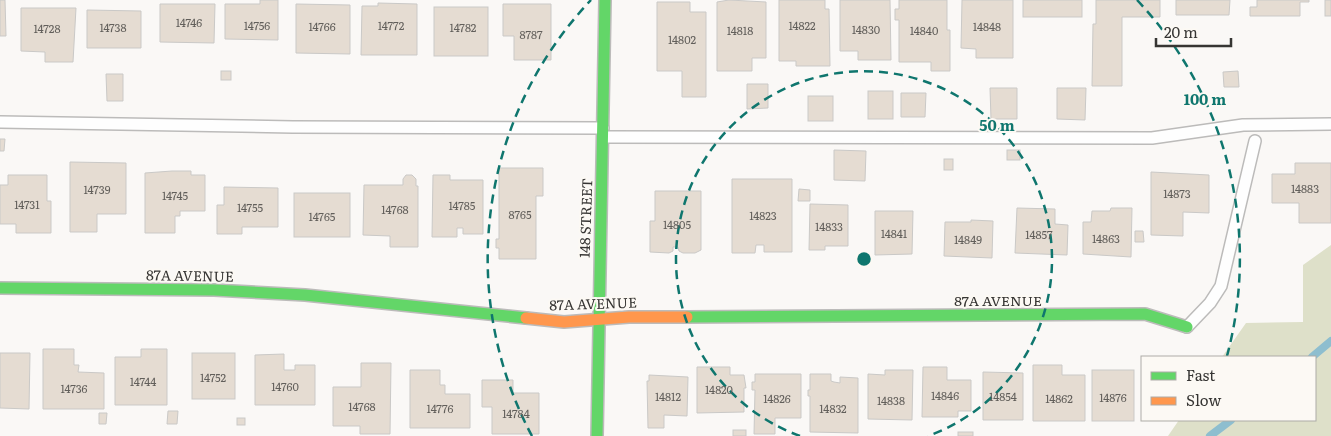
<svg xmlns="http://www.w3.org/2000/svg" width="1331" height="436" viewBox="0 0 1331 436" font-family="Literata,serif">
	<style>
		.green { fill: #dee0c9 }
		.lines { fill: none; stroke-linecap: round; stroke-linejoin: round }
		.stream { stroke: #8ebecf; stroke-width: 8 }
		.building { fill: #e5dcd2; stroke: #cac9c7 }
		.lane-casing { stroke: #bcbbba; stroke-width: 14 }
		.fast-casing { stroke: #bcbbba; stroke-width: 14 }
		.slow-casing { stroke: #bcbbba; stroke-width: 14 }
		.lane { stroke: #fefefe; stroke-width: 11 }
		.fast { stroke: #63d668; stroke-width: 11 }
		.slow { stroke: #ff974d; stroke-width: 11 }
		.ring { fill: none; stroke: #0f766e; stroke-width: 2.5; stroke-dasharray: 9 6 }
		.labels { text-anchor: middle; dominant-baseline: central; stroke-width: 4; stroke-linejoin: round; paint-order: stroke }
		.number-label { font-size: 11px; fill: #625f5b }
		.street-label { font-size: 14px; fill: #363533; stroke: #fcf9f4 }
		.centre { fill: #0f766e; stroke: #fcf9f4; stroke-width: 2.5 }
		.ring-label { font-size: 15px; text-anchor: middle; font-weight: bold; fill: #0f766e; stroke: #fcf9f4; stroke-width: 4; stroke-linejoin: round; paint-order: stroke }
	</style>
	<rect width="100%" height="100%" fill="#faf8f6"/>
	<path class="green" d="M1331 245V436H1168L1179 420H1315V357H1222L1246 323 1303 322V265Z"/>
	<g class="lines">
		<g class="stream">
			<path d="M1312 357 1331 341"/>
			<path d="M1210 436 1231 420"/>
		</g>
	</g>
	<g class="building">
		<path d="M0 0H5L6 36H0Z"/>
		<path d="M260 0H278V40L225 39V4H260Z"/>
		<path d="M729 0 766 2V58H752V71H717V2Z"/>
		<path d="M779 0H825V9H829L830 66H796V61H779Z"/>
		<path d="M840 0H890L891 60H858V51H840Z"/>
		<path d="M899 0H947V30H950V71H931V62H899V20H895V9H899Z"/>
		<path d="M962 0H1013V58H976V49L961 48Z"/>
		<rect x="1023" y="0" width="59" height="17"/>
		<path d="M1096 0H1160V17H1122V86H1092L1093 24H1096Z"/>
		<path d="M1176 0H1230L1229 15H1176Z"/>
		<path d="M1257 0H1309V2H1300V16H1250V7H1257Z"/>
		<rect x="1325" y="0" width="6" height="16"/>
		<path d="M657 2H690V12H706V97H682V71H657Z"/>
		<path d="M378 3 417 4V55H361L362 6H378Z"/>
		<path d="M160 4H215L214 43 160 42Z"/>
		<path d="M296 4 350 5V54L296 53Z"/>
		<path d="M503 4H551V60H514V36H503Z"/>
		<rect x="434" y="7" width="54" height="49"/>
		<path d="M21 8H76L73 62H45V52L21 51Z"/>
		<path d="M87 10 141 11V48H87Z"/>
		<rect x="221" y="71" width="10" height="9"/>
		<path d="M1238 71 1239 87H1224L1223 72Z"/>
		<path d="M106 74H123V101H107Z"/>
		<path d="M747 84H768V108L747 109Z"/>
		<path d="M990 88H1017V119H991Z"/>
		<path d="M1057 88H1086L1085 120 1057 119Z"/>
		<rect x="868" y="91" width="25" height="28"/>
		<path d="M901 93H926L925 117H901Z"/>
		<rect x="808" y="96" width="25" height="25"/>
		<path d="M0 139H5L4 151H0Z"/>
		<path d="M834 150 866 151 865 181 834 180Z"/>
		<rect x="1007" y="150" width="13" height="10"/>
		<rect x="944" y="159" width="9" height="11"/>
		<path d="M70 162 126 163V214H97V232H70Z"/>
		<path d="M1295 163H1331V223H1299V203H1272V174H1295Z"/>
		<path d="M499 168H543V196H536V259H499V248H496V239H499Z"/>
		<path d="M172 171H191V175H205V211H180V216H175V233H145V173Z"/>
		<path d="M1151 172 1209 175V213L1183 212V236L1151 235Z"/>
		<path d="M8 175H47V201H51V233H16V224H0V185H8Z"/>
		<path d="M406 175H412L416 179V186H418V247H390V236L363 235 364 185H403V179Z"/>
		<path d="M433 175H450V180H483V234H463V228H457V237H432Z"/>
		<path d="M732 179H792V252H764V245H756L755 253H732Z"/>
		<path d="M224 187 278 188V227H242V234H217V205H224Z"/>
		<path d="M799 189 810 190V201H798Z"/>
		<path d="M655 191H701V250L695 253H683L679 251 678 247H673V251L669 253 650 252V221H655Z"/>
		<rect x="294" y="193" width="56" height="44"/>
		<path d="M810 204 848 205V246H825V250H809Z"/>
		<path d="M1017 208 1055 209V224L1068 225 1067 255 1015 253Z"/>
		<path d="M1111 208H1132L1131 257 1083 254V222H1091L1092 211H1110Z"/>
		<path d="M875 211H913L912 254 875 255Z"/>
		<path d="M971 220 993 221 992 258 944 256 945 222H971Z"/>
		<path d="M1135 231H1143L1144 242H1135Z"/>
		<path d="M43 349H74V365H79L78 372 104 373V409H43Z"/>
		<path d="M141 349H167V405H115V357H141Z"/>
		<path d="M0 353H30L29 409 0 408Z"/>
		<rect x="192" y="353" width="43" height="46"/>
		<path d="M284 354V370H295V365H315V405H255V355Z"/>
		<path d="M361 363H391L390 434H360V426H333V387H361Z"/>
		<path d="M1033 365H1062V375H1085V421H1033Z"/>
		<path d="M697 367H730V375H744L746 388H744V412L697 413Z"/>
		<path d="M923 367H947V380H971V411H958V417H922Z"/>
		<path d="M410 370H440V385H445V394H470V428H410Z"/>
		<path d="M885 370H913L912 420 868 419V374L885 375Z"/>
		<rect x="1092" y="370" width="42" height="51"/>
		<path d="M983 372 1023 373V420H983Z"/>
		<path d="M755 374H801V418H775V434H754L755 390H752V382H755Z"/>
		<path d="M810 374H831V381L834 382 840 383V377L858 378V433L810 432V396H808V390H810Z"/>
		<path d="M649 375 688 377 687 416 664 415V428H648L647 381H649Z"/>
		<path d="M482 380H513V393H539V434H492V407H482Z"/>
		<path d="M168 411H178L177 424H167Z"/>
		<path d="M99 413H107L106 424H99Z"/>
		<rect x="237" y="418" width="8" height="7"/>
		<rect x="733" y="430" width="13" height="6"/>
		<rect x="958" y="432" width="15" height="4"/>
	</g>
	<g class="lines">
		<defs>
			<g id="lane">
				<path d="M0 122 293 127 603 128"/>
				<path d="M603 137 1152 138 1243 125 1331 124"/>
				<path d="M1187 327 1210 303 1221 286 1255 141"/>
			</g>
			<g id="fast">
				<path d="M0 288 214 290 305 295 526 318"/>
				<path d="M687 317 1145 314 1187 327"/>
				<path d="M597 436 605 0"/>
			</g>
			<path id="slow" d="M526 318 564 322 629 317H687"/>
		</defs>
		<use href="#lane" class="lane-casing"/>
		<use href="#fast" class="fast-casing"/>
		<use href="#slow" class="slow-casing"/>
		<use href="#lane" class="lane"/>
		<use href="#fast" class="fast"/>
		<use href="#slow" class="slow"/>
	</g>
	<g class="ring">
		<path d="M800 436A188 188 0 1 1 928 436"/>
		<path d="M532 436A376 376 0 0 1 591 0M1137 0A376 376 0 0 1 1227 356"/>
	</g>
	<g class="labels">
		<g class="number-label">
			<text x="189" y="22">14746</text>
			<text x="257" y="25">14756</text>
			<text x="391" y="25">14772</text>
			<text x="802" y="25">14822</text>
			<text x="322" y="26">14766</text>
			<text x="987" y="26">14848</text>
			<text x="113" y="27">14738</text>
			<text x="463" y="27">14782</text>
			<text x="47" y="28">14728</text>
			<text x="866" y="29">14830</text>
			<text x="740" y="30">14818</text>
			<text x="924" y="30">14840</text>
			<text x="531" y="34">8787</text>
			<text x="682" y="39">14802</text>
			<text x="1305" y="188">14883</text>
			<text x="97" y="189">14739</text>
			<text x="1177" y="193">14873</text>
			<text x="175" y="195">14745</text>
			<text x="27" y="204">14731</text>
			<text x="462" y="205">14785</text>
			<text x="250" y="207">14755</text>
			<text x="395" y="209">14768</text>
			<text x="520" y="214">8765</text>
			<text x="763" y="215">14823</text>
			<text x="322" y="216">14765</text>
			<text x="677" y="224">14805</text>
			<text x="829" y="226">14833</text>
			<text x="894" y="233">14841</text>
			<text x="1039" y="234">14857</text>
			<text x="1106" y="238">14863</text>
			<text x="968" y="239">14849</text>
			<text x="213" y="377">14752</text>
			<text x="143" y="381">14744</text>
			<text x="285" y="386">14760</text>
			<text x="74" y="388">14736</text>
			<text x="719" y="389">14820</text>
			<text x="945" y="395">14846</text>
			<text x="668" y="396">14812</text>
			<text x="1003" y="396">14854</text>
			<text x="1113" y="397">14876</text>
			<text x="777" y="398">14826</text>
			<text x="1059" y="398">14862</text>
			<text x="891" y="400">14838</text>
			<text x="362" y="406">14768</text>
			<text x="440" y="408">14776</text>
			<text x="833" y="408">14832</text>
			<text x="516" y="413">14784</text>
		</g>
		<g class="street-label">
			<text transform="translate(585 218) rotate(-88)">148 STREET</text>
			<text transform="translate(190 275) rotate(1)">87A AVENUE</text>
			<text x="998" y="300">87A AVENUE</text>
			<text transform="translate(593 303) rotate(-2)">87A AVENUE</text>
		</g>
	</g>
	<circle cx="864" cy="259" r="8" class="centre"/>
	<g class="ring-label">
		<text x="1205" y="105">100 m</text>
		<text x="997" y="131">50 m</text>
	</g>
	<rect x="1141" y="356" width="175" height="65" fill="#fcf9f4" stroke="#adaba7"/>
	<rect x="1151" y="372" width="25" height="8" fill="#63d668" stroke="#adaba7"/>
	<text x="1186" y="381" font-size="15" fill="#363533">Fast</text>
	<rect x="1151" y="397" width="25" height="8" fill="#ff974d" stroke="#adaba7"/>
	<text x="1186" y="406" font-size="15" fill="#363533">Slow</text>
	<path d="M1156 38v8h75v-8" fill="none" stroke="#363533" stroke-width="2.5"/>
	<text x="1164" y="38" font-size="15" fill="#363533" stroke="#fcf9f4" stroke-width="4" paint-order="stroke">20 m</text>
</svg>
